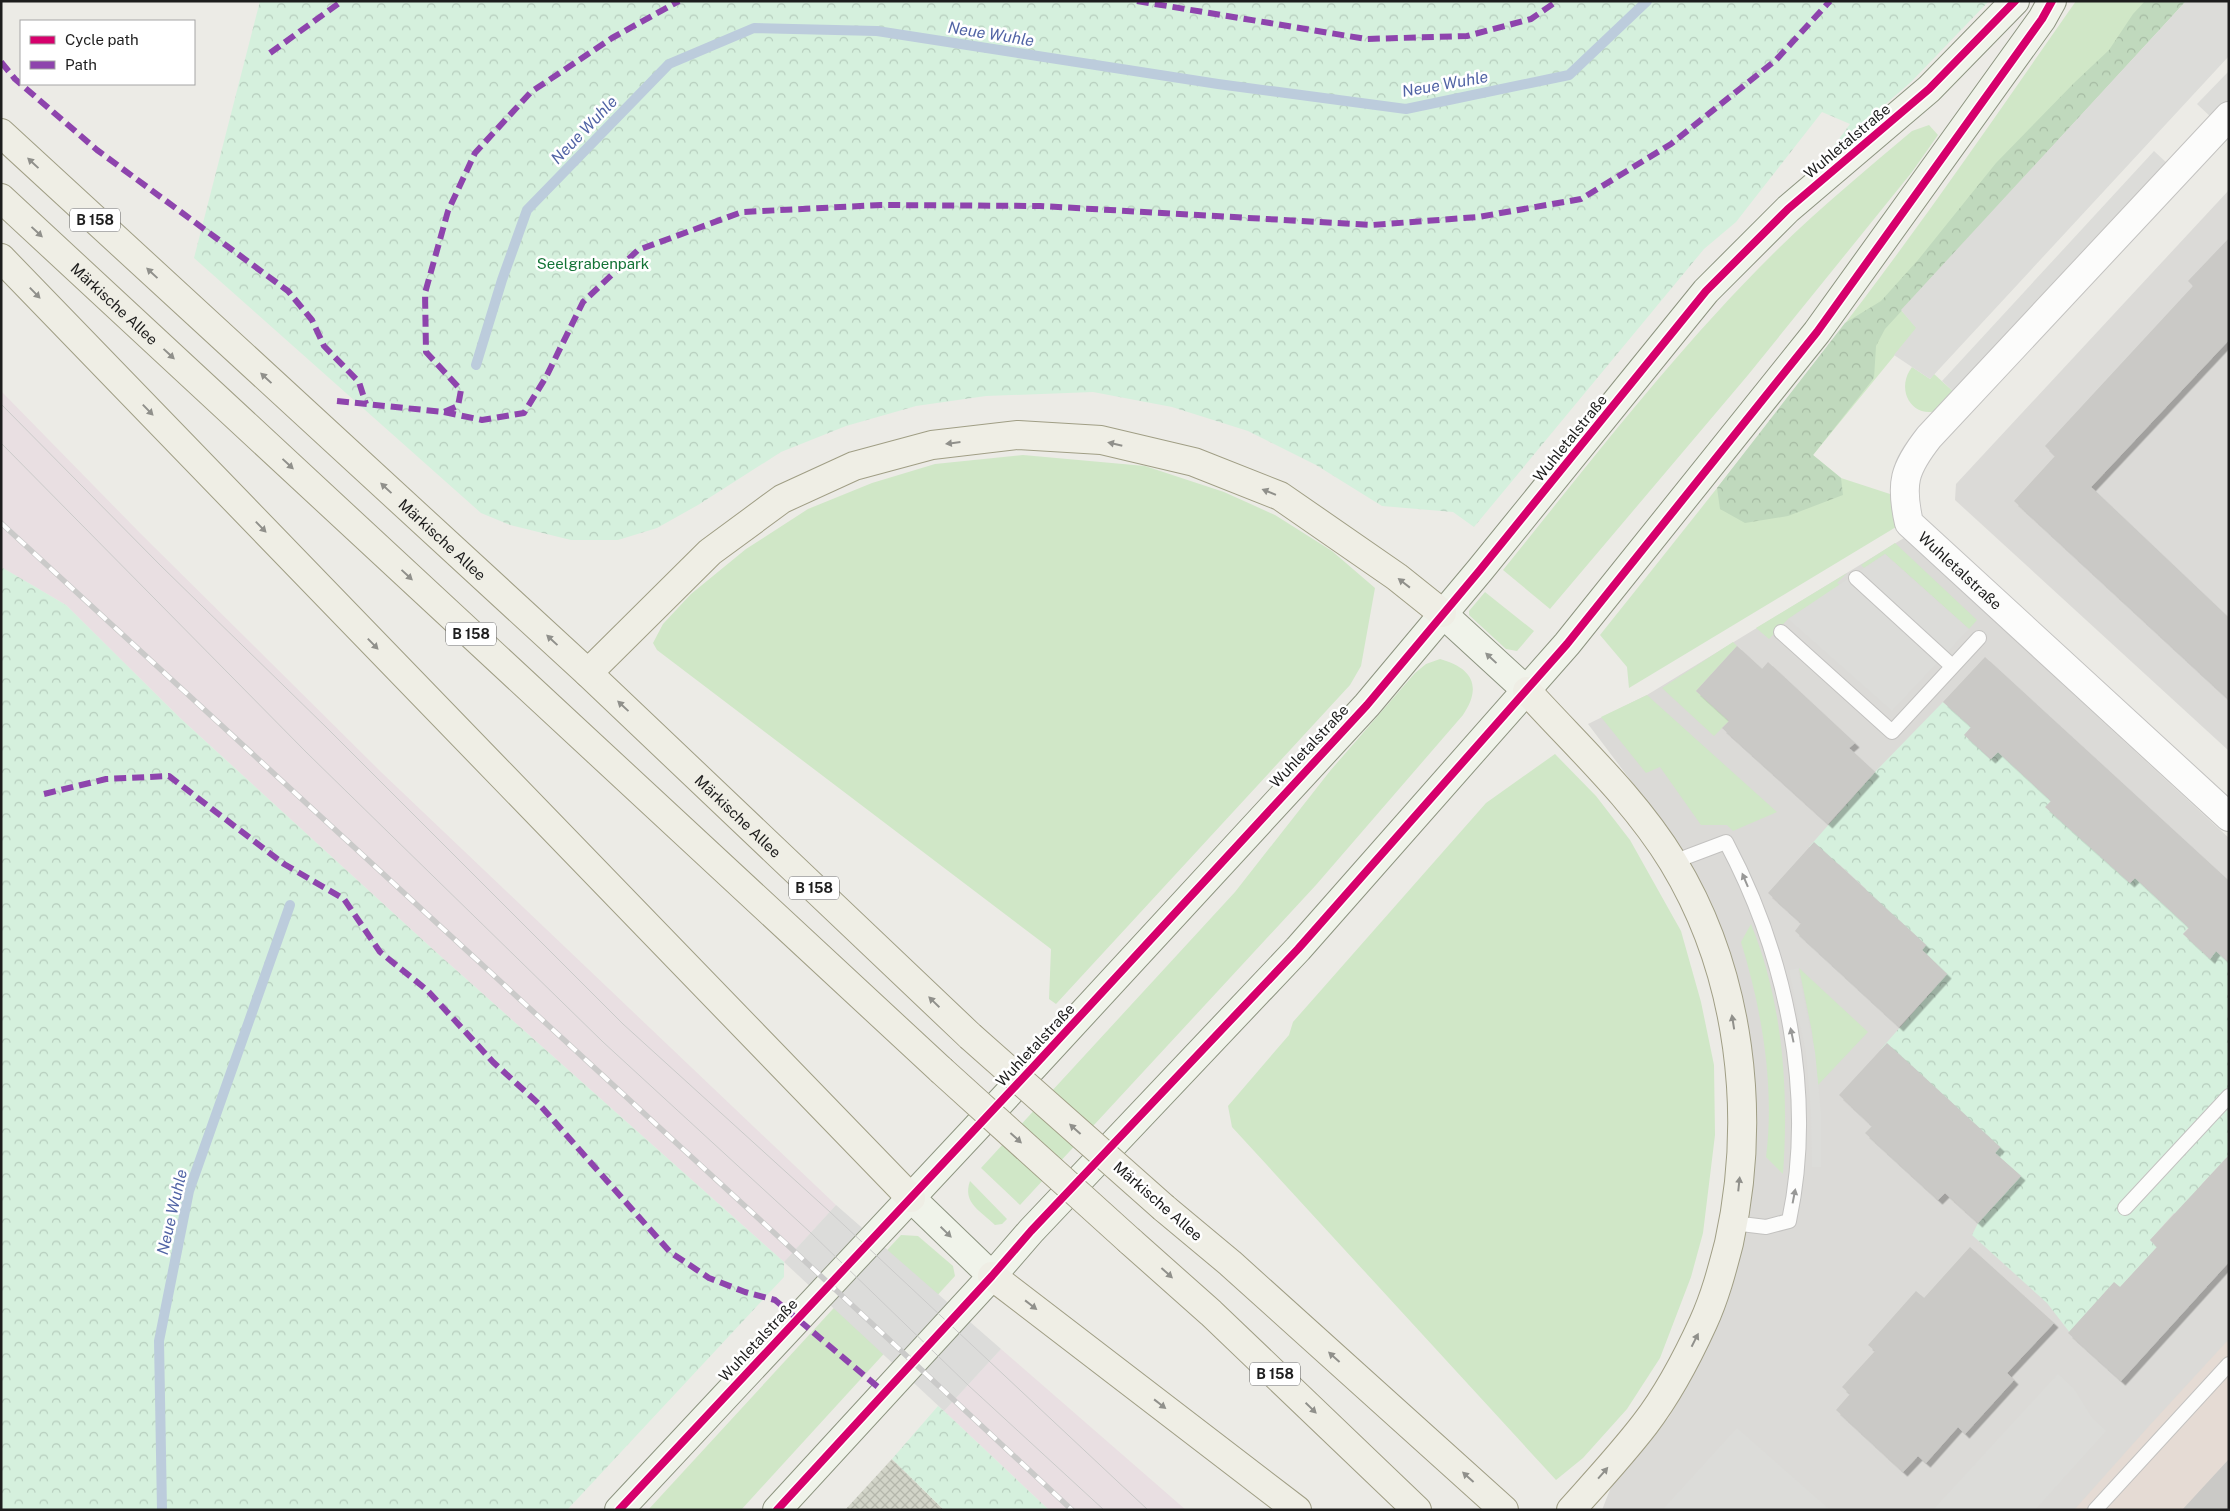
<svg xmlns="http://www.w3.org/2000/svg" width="2230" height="1511" viewBox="0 0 2230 1511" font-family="'Public Sans',sans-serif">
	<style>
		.residential { fill: #dbdad7 }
		.commercial { fill: #e5dbd4 }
		.railway { fill: #e9dfe2 }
		.construction { fill: url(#construction-cross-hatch) }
		.grass { fill: #d0e7c7 }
		.forest { fill: url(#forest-crowns) }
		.park { fill: url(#park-crowns) }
		.parking { fill: #dcdcd9 }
		.pier { fill: #dcdcda }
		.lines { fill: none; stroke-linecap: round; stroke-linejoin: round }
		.stream { stroke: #bcccdc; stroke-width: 10 }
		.building { fill: #cac9c6; filter: url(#shadow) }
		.lane-casing { stroke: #c3c2c0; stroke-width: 16 }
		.street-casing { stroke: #c3c2c0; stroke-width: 30 }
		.secondary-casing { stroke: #8d9480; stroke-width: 30 }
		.primary-casing { stroke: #a09e85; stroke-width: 30 }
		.lane { stroke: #fcfcfb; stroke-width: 14 }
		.street { stroke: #fcfcfb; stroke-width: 28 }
		.secondary { stroke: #f0f3ea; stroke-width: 28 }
		.primary { stroke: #efeee5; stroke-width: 28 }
		.tram { stroke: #cacac9; stroke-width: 1 }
		.rail-casing { stroke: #cacac9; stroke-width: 5.5 }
		.rail { stroke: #fff; stroke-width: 4; stroke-dasharray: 11; stroke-linecap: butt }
		.primary-bridge-casing { stroke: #a09e85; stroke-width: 30; stroke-linecap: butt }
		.primary-bridge { stroke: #efeee5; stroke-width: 28 }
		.quiet { stroke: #8e44ad; stroke-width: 6; stroke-dasharray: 12 6; stroke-linecap: butt }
		.cycleway-casing { stroke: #fff; stroke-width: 11 }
		.cycleway { stroke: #d6006c; stroke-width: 8 }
		.oneway { fill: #90908b }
		.oneway2 { fill: #91938e }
		.oneway3 { fill: #989897 }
		.labels { text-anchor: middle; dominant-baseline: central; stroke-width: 5; stroke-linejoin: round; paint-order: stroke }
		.shield { fill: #fff; stroke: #616161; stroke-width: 1 }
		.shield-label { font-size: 14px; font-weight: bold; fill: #1d1d1d }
		.street-label { font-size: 15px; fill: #1d1d1d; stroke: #fff }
		.park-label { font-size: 15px; fill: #147336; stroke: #fff }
		.water-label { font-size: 16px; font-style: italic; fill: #5164a5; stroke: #fff }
	</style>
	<defs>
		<pattern id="construction-cross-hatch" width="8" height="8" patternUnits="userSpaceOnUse" patternTransform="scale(1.25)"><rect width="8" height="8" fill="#d2d4c8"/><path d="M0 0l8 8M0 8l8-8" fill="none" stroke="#b4b6ab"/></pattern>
		<pattern id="forest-crowns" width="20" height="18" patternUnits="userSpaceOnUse" patternTransform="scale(1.25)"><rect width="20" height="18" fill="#c0d9bd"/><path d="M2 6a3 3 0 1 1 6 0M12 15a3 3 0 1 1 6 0" fill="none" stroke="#a5baa2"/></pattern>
		<pattern id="park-crowns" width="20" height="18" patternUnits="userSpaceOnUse" patternTransform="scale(1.25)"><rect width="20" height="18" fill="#d5f0dd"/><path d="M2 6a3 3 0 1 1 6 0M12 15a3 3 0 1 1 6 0" fill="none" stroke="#b6cdbd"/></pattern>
		<filter id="shadow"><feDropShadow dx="4.5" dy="4.5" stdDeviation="0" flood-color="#0004"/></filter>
	</defs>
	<rect width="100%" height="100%" fill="#ecebe6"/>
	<g class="residential">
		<path d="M2229 190V751L1955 500 1956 484Z"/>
		<path d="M1904 538 2229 838V1510H1602L1611 1487 1669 1417 1690 1381 1702 1354 1747 1219 1710 907 1691 866 1672 835 1588 724 1647 695Z"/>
	</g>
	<path class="commercial" d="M2229 1339V1510H2074L2149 1426Z"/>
	<g class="railway">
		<path d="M1 391 140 533 381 772 836 1205 784 1262 437 953 180 718 66 605 1 567Z"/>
		<path d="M1001 1349 1186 1510H1049L944 1411Z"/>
	</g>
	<path class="construction" d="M892 1459 944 1510H845Z"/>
	<g class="grass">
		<path d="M2076 1H2186L1901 310 1917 328 1813 455 1841 478 1890 494 1896 527 1629 688 1627 667 1600 635C1689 524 1777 413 1863 300 1937 202 2006 101 2076 1Z"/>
		<path d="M1929 125 1938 135 1912 172 1748 375 1550 609 1503 570C1592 460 1678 347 1779 248 1821 207 1867 169 1912 131Z"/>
		<path d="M1912 367 1930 379 1934 374 1956 394C1951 399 1945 407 1939 410 1914 420 1894 391 1912 367Z"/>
		<path d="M1023 455 1145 466 1224 492 1275 515 1332 551 1375 588 1361 666 1350 685 1056 1004 1049 999 1051 949 657 650 653 643 663 624 691 594 746 549 808 509 872 483 935 464Z"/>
		<path d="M1895 543 1977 620 1969 629 1885 554 1864 568 1861 565Z"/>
		<path d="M1847 573 1837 583 1840 585 1824 601 1810 605 1788 619 1769 639 1756 628Z"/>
		<path d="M1485 592 1534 631 1517 651 1506 649 1469 615V611Z"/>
		<path d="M1733 642 1737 646 1696 691 1729 721 1714 736 1662 688Z"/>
		<path d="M1440 659C1473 668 1482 687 1463 715L1316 885 1020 1205 981 1168 1235 892 1330 771 1415 673 1426 664Z"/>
		<path d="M1647 695 1777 812 1733 831 1727 825H1701L1660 767 1646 773 1601 717Z"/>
		<path d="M1555 754 1596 796 1630 840 1681 931 1701 1002 1714 1065 1715 1135 1703 1233 1691 1277 1660 1358 1627 1409 1583 1458 1556 1480 1232 1127 1228 1106 1289 1035 1293 1022 1486 803Z"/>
		<path d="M1751 924C1783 1003 1789 1090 1783 1174L1766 1157C1775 1087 1762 1010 1741 942Z"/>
		<path d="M1799 968 1868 1032 1818 1085 1812 1032Z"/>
		<path d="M970 1181 1007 1219 1002 1224 995 1225C981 1211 962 1203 970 1181Z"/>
		<path d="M901 1235 918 1236 953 1266 955 1276 741 1510H648Z"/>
	</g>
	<path class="forest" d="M2145 1H2186L1885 329 1876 346 1874 378 1813 455 1841 478 1843 495 1788 516 1745 523 1720 509 1717 488 1845 323 1881 301 1918 260 1996 163 2074 83 2109 50 2133 14Z"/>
	<g class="park">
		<path d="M260 1H1989L1911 82 1828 154 1850 124 1822 112 1736 222 1704 249 1474 527 1453 512 1382 506 1316 465 1248 431 1172 407 1093 392 986 396 916 406 846 426 781 452 698 505 657 528 618 540H571L510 525 481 513 194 258Z"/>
		<path d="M3 568 66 605 180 718 437 953 784 1262V1277L567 1510H1V570Z"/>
		<path d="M1943 702 1971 727 1965 735 1990 759 1998 752 2051 801 2046 807 2130 883 2135 878 2189 927 2183 934 2210 958 2216 951 2229 963V1160L2226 1158 2202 1184 2182 1220 2174 1213 2150 1240 2157 1247 2074 1338 2047 1303 1972 1235 1978 1223 2021 1176 1995 1153 2000 1147 1912 1066 1907 1072 1881 1049 1947 974 1922 950 1926 945 1900 921 1862 895 1866 889 1840 865 1809 847 1875 772Z"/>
		<path d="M938 1406 944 1411 1049 1510H944L892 1459Z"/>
	</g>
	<g class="parking">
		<path d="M2186 1H2229V56L1930 379 1894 355 1916 328 1901 310Z"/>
		<path d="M2229 71V100L2212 118 2197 104Z"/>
		<path d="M2154 151 2169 165 1956 394 1942 381Z"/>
		<path d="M1885 554 1969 629 1892 711 1788 619Z"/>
		<path d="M1798 968 1815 1052 1821 1113V1167H1812L1811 1113 1806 1053 1789 970Z"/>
		<path d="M2058 1374 2074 1389 2092 1418 2106 1431 2035 1510H1933Z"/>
		<path d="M1737 1428 1830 1510H1666L1664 1508Z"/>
	</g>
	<path class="pier" d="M836 1205 1001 1349 944 1411 784 1262Z"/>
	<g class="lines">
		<g class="stream">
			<path d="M476 365 502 280 527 210 669 64 754 28 877 31 1218 84 1406 109 1569 75 1647 1"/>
			<path d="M162 1510 159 1341 189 1191 290 905"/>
		</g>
	</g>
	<g class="building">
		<path d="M2229 238V340L2091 487 2229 618V700L2014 501 2055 456 2045 446 2193 286 2188 281Z"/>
		<path d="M1737 646 1762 669 1768 662 1855 743 1849 748 1875 772 1828 824 1722 728 1729 721 1696 691Z"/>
		<path d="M1985 657 2229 881V963L2216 951 2210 959 2183 934 2189 928 2135 878 2130 883 2045 807 2051 801 1998 752 1991 759 1964 735 1971 727 1943 702Z"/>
		<path d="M1814 842 1926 945 1922 950 1947 974 1899 1027 1795 931 1801 923 1768 893Z"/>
		<path d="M1887 1043 2000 1147 1995 1153 2021 1176 1978 1223 1945 1193 1938 1200 1865 1133 1872 1126 1839 1095Z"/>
		<path d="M2229 1155V1262L2121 1381 2068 1333 2114 1282 2120 1287 2157 1247 2150 1240Z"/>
		<path d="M1970 1247 2054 1323 2007 1373 2014 1380 1965 1434 1958 1427 1926 1463 1918 1456 1903 1472 1836 1410 1850 1394 1842 1387 1875 1351 1868 1345 1916 1291 1924 1298Z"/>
		<path d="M2229 1459V1510H2182Z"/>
	</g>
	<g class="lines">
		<defs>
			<g id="lane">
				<path d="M1856 578 1952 666"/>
				<path d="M1781 632 1892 732 1979 638"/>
				<path d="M1673 862 1726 842C1786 955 1816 1094 1789 1221L1766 1227 1733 1223"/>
				<path d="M2125 1208 2229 1096"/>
				<path d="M2095 1510 2229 1364"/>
			</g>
			<g id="street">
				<path id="s1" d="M2229 116 1929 437C1904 469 1900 483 1909 523L2229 817"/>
			</g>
			<g id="secondary">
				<path d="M1442 613 1527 691"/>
				<path d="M911 1198 992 1276"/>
				<path d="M619 1510 1035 1065 1367 705 1480 570 1706 291 1788 209 1929 89 2015 1"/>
				<path d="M777 1510 992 1276 1031 1231 1298 949 1567 644 1817 332 2042 19 2052 1"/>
			</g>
			<g id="primary">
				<path id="s2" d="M1 133 588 673 970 1036"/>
				<path id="s3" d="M1 198 941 1070"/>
				<path d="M1 258 911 1198"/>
				<path d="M588 673 710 552 782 499 854 466 932 445 1018 435 1101 440 1194 462 1280 496 1397 577 1442 613"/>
				<path d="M1527 691C1577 746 1634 798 1673 862 1741 974 1757 1116 1729 1243 1722 1270 1715 1297 1703 1323 1687 1358 1668 1394 1645 1424 1622 1454 1596 1482 1571 1510"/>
				<path d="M1164 1208 1230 1263 1504 1510"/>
				<path d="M1130 1241 1211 1313 1417 1510"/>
				<path d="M992 1276 1297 1510"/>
			</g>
		</defs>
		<use href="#lane" class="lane-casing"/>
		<use href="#street" class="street-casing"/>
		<use href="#secondary" class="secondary-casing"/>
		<use href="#primary" class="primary-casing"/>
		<use href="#lane" class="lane"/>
		<use href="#street" class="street"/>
		<use href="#secondary" class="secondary"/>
		<use href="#primary" class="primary"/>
		<g class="tram">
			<path d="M1 404 160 565 327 728 623 1024 830 1212 1148 1510"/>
			<path d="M1 443 306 752 603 1042 811 1233 968 1385 1104 1510"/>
		</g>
		<defs>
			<path id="rail" d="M1 523 794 1251 1072 1510"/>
		</defs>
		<use href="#rail" class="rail-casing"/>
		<use href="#rail" class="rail"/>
		<defs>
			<g id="primary-bridge">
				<path d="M970 1036 1164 1208"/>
				<path d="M941 1070 1130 1241"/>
			</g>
		</defs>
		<use href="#primary-bridge" class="primary-bridge-casing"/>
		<use href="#primary-bridge" class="primary-bridge"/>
		<g class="quiet">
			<path d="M1137 1 1366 39 1467 36 1531 19 1557 1"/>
			<path d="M270 53 342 1"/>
			<path d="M1 62 15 79 97 150 288 291 312 320 324 346 359 382 366 404"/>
			<path d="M337 401 444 412 458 406 461 390 426 352 425 293 448 211 475 153 531 92 612 38 679 1"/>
			<path d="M444 412 482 420 524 413 546 377 583 302 638 250 742 212 881 205 1040 206 1372 225 1478 217 1581 199 1671 144 1776 60 1830 1"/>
			<path d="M44 794 106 779 169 776 284 864 344 899 380 952 427 990 493 1062 538 1103 670 1252 709 1278 745 1292 775 1300 885 1393"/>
		</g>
		<defs>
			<g id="cycleway">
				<path d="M619 1510 1035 1065 1367 705 1480 570 1706 291 1788 209 1929 89 2015 1"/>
				<path d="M777 1510 992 1276 1031 1231 1298 949 1567 644 1817 332 2042 19 2052 1"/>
			</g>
		</defs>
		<use href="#cycleway" class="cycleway-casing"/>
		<use href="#cycleway" class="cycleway"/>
	</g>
	<defs><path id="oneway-solid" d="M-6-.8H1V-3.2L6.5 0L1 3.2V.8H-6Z" transform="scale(1.25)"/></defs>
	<g class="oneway">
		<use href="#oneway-solid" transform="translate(33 163) rotate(-137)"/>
		<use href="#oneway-solid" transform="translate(37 232) rotate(43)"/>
		<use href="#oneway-solid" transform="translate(152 273) rotate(-137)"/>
		<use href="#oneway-solid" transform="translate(35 293) rotate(46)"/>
		<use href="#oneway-solid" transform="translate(169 354) rotate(43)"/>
		<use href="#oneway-solid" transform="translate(266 378) rotate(-137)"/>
		<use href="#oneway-solid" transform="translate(148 410) rotate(46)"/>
		<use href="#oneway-solid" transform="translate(953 443) rotate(173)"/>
		<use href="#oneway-solid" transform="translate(1115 444) rotate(-167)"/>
		<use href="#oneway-solid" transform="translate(288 464) rotate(43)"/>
		<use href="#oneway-solid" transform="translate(386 488) rotate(-137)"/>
		<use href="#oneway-solid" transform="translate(1269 492) rotate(-158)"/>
		<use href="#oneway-solid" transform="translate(261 527) rotate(46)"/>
		<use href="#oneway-solid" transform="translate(407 575) rotate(43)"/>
		<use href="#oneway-solid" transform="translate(1404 583) rotate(-142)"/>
		<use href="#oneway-solid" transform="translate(552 640) rotate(-137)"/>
		<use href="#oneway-solid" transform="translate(373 644) rotate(46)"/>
		<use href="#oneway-solid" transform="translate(623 706) rotate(-137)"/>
		<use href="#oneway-solid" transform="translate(934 1002) rotate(-136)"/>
		<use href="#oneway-solid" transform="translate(1733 1022) rotate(-99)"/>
		<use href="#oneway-solid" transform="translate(1075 1129) rotate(-138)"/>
		<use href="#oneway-solid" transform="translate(1016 1138) rotate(42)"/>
		<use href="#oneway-solid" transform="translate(1739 1184) rotate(-84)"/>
		<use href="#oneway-solid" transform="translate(1167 1273) rotate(42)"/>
		<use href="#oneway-solid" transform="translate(1031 1305) rotate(38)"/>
		<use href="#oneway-solid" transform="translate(1695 1340) rotate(-63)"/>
		<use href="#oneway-solid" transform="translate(1334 1357) rotate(-138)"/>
		<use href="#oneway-solid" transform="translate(1160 1404) rotate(38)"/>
		<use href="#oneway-solid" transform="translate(1311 1408) rotate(44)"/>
		<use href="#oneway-solid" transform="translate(1603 1473) rotate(-49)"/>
		<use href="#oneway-solid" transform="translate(1468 1477) rotate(-138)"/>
	</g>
	<g class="oneway2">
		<use href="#oneway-solid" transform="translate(1491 658) rotate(-137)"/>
		<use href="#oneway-solid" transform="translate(946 1232) rotate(44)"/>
	</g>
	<g class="oneway3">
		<use href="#oneway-solid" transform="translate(1745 880) rotate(-113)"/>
		<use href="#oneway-solid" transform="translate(1792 1035) rotate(-102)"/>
		<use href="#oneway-solid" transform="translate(1794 1196) rotate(-79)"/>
	</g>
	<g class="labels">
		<g class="shield">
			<rect x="70" y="208.5" width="50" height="23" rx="4"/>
			<rect x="446" y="622.5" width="50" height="23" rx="4"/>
			<rect x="789" y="876.5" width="50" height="23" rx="4"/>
			<rect x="1250" y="1362.5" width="50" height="23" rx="4"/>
		</g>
		<g class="shield-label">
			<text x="95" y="220">B 158</text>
			<text x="471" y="634">B 158</text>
			<text x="814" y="888">B 158</text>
			<text x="1275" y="1374">B 158</text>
		</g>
		<g class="street-label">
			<text transform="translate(1847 141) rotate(-40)">Wuhletalstraße</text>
			<text stroke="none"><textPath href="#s3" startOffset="155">Märkische Allee</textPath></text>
			<text transform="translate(1570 438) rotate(-51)">Wuhletalstraße</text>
			<text stroke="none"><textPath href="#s2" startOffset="600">Märkische Allee</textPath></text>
			<text stroke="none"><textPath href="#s1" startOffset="602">Wuhletalstraße</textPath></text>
			<text transform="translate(1309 746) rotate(-47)">Wuhletalstraße</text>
			<text stroke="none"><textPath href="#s2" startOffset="1005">Märkische Allee</textPath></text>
			<text transform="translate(1035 1045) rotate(-47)">Wuhletalstraße</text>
			<text transform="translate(1158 1201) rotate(41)">Märkische Allee</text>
			<text transform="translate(758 1340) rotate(-47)">Wuhletalstraße</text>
		</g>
		<g class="park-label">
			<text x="593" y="263">Seelgrabenpark</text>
		</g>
		<g class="water-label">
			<text transform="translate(991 34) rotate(9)">Neue Wuhle</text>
			<text transform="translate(1445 84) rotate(-10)">Neue Wuhle</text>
			<text transform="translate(584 130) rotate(-46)">Neue Wuhle</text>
			<text transform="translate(172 1212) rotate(-77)">Neue Wuhle</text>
		</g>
	</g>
	<rect width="2230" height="1511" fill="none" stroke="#1d1d1d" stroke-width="5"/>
	<rect x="20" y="20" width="175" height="65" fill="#ffffff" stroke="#a5a5a5"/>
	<rect x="30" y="36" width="25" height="8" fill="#d6006c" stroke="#a5a5a5"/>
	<text x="65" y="45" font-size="15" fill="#1d1d1d">Cycle path</text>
	<rect x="30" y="61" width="25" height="8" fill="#8e44ad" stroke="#a5a5a5"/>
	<text x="65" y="70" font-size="15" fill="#1d1d1d">Path</text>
</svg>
